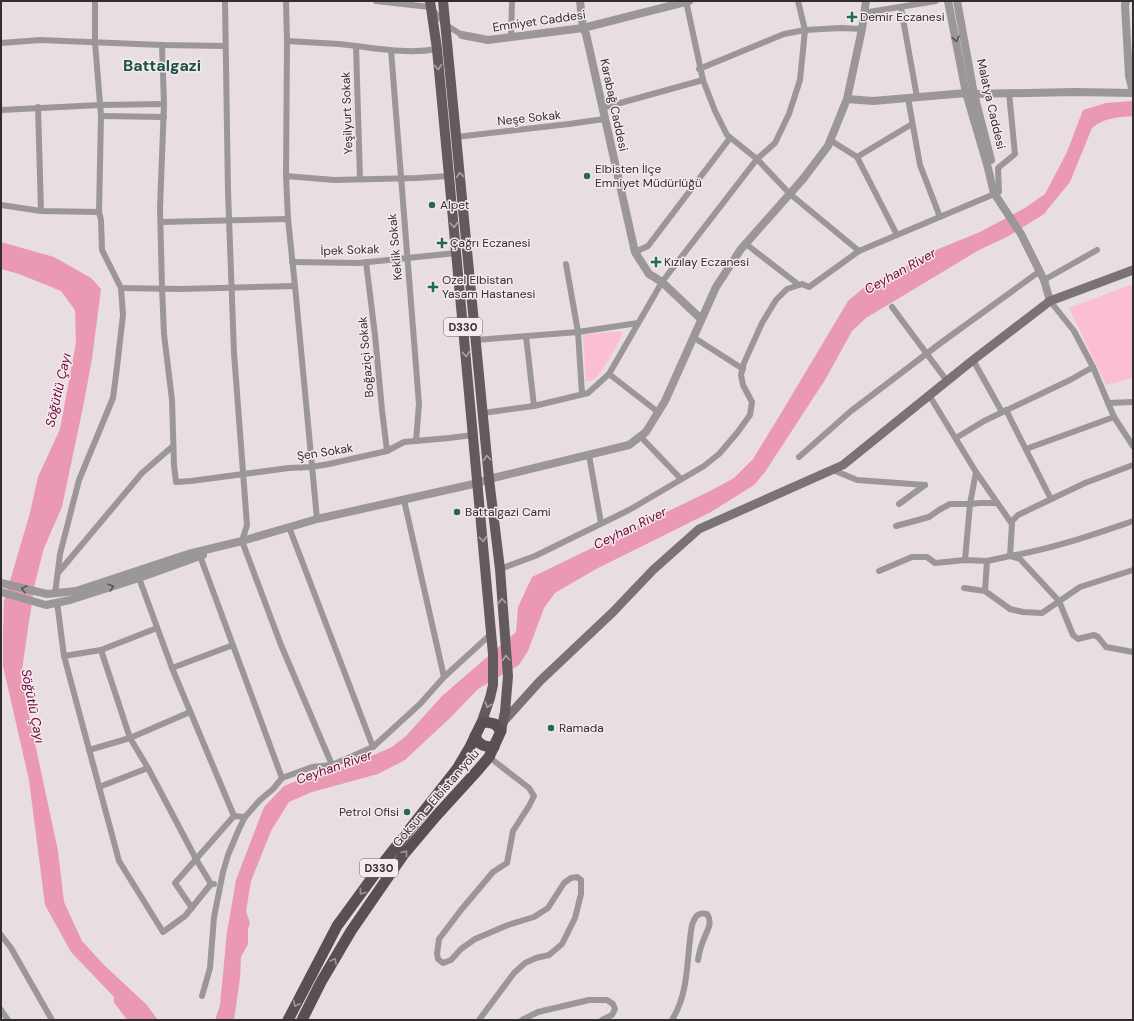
<svg xmlns="http://www.w3.org/2000/svg" width="1134" height="1021" viewBox="0 0 1134 1021" font-family="'DM Sans',sans-serif">
	<style>
		.green { fill: #fbbfd1 }
		.water { fill: #eb99b3 }
		.lines { fill: none; stroke-linecap: round; stroke-linejoin: round }
		.river { stroke: #eb99b3; stroke-width: 11 }
		.minor { stroke: #9b9798; stroke-width: 6 }
		.tertiary { stroke: #9b9798; stroke-width: 8 }
		.secondary { stroke: #7a7375; stroke-width: 9 }
		.primary { stroke: #635a5d; stroke-width: 10 }
		.trunk { stroke: #585052; stroke-width: 11 }
		.oneway { stroke: #575354 }
		.oneway2 { stroke: #aca2a5 }
		.oneway3 { stroke: #9f9598 }
		.poi-dot { fill: #22685b; stroke: #f5eaed; stroke-width: 1.5 }
		.labels { text-anchor: middle; dominant-baseline: central; stroke-width: 3; stroke-linejoin: round; paint-order: stroke }
		.shield { fill: #f5eaed; stroke: #6c6668; stroke-width: 1 }
		.shield-label { font-size: 11px; font-weight: bold; fill: #322e2f }
		.poi-label { font-size: 12px; fill: #322e2f; stroke: #f5eaed; text-anchor: start }
		.street-label { font-size: 12px; fill: #322e2f; stroke: #f5eaed }
		.water-label { font-size: 13px; font-style: italic; fill: #690537; stroke: #f5eaed }
		.district-label { font-size: 16px; font-weight: bold; fill: #1c5349; stroke: #f5eaed }
	</style>
	<rect width="100%" height="100%" fill="#e8dde0"/>
	<g class="green">
		<path d="M1133 284V378L1106 385 1069 308Z"/>
		<path d="M621 331 622 334C618 344 602 374 593 380 591 381 588 381 586 381L583 335Z"/>
	</g>
	<g class="water">
		<path d="M1133 101V116C1119 117 1103 118 1092 128L1070 182 1044 214 1007 237 979 250 866 318 852 331 825 380 765 472 754 485 711 512 596 569 555 593 544 608 528 651 519 665 478 689 451 717 405 760 378 774 312 792 289 802 271 831 251 881 246 911 250 923 248 929V944L241 957 240 978 234 1020H215L220 1005 227 932 236 880 264 807 284 786 306 777 353 764 392 747 406 736 442 696 516 632 518 607 532 577 710 491 734 478 753 459 780 415 848 301 867 285 913 263 931 252 980 232 1025 208 1045 194 1067 152 1083 110 1106 103Z"/>
		<path d="M1 242 54 257 91 278 101 289 92 359 83 407 62 507 44 548 35 583 27 635 21 678 58 851 64 902 82 941 104 965 146 1004 158 1020H136L71 952 45 905 29 780 3 666V633L4 601 30 513 38 477 60 429 76 343 75 310 61 291 19 274 1 269Z"/>
	</g>
	<g class="lines">
		<path class="river" d="M119 1000 134 1020"/>
		<g class="minor">
			<path d="M225 1 228 191 234 353 247 525 242 541 281 645 332 765"/>
			<path d="M286 1 287 41 286 176 288 219 295 286 317 519"/>
			<path d="M376 1 430 7 446 25 462 35"/>
			<path d="M686 1 703 80 715 111 727 135 757 159 790 194 859 251 999 192 998 168 1015 154 1009 93"/>
			<path d="M901 8 917 97"/>
			<path d="M863 13 936 1"/>
			<path d="M511 37 512 1"/>
			<path d="M287 41C304 42 322 43 339 44 371 47 405 55 437 49"/>
			<path d="M1 43 40 40 162 45 225 46"/>
			<path d="M162 45 164 104 160 208 162 288 164 334 172 400 174 465 176 482 191 481 289 468 311 467 329 464 387 451 404 442 449 438 473 435"/>
			<path d="M356 46 360 179"/>
			<path d="M391 50 419 404 416 441"/>
			<path d="M699 69 784 34 805 30 841 28 862 29"/>
			<path d="M908 98 920 165 940 217"/>
			<path d="M38 107 41 211"/>
			<path d="M602 108 703 80"/>
			<path d="M1 110 100 105 164 104"/>
			<path d="M101 116 164 117"/>
			<path d="M456 137 569 124 604 119"/>
			<path d="M830 140 857 157 897 235"/>
			<path d="M857 157 912 124"/>
			<path d="M286 176 334 180 417 178 449 176"/>
			<path d="M1 205 41 211 99 212"/>
			<path d="M161 222 288 219"/>
			<path d="M746 244 799 285"/>
			<path d="M635 252 648 246 730 138"/>
			<path d="M292 262 359 263 456 253"/>
			<path d="M366 262 375 335 382 410 387 451"/>
			<path d="M566 264 578 332 582 394"/>
			<path d="M1044 280 1097 250"/>
			<path d="M121 288 181 289 295 286"/>
			<path d="M1050 301 1074 331 1093 367 1114 417 1133 446"/>
			<path d="M892 307 947 381"/>
			<path d="M526 336 534 406"/>
			<path d="M693 337 743 369"/>
			<path d="M476 340 578 332 638 323"/>
			<path d="M973 360 1002 412"/>
			<path d="M609 374 658 412"/>
			<path d="M929 395 976 472 1012 524"/>
			<path d="M1108 403 1133 402"/>
			<path d="M1006 410 1051 499"/>
			<path d="M483 413 534 406 588 393 609 374 662 282 757 159 775 143 789 114 800 80 805 30 798 1"/>
			<path d="M640 436 681 479"/>
			<path d="M956 438 984 421 1070 380 1093 367"/>
			<path d="M1026 449 1114 417"/>
			<path d="M589 455 601 523"/>
			<path d="M799 457 851 411 942 342 1040 271"/>
			<path d="M1133 465 1085 483 1018 515 1012 521V524L1010 556C1052 549 1092 535 1133 521"/>
			<path d="M833 470 857 480 925 485"/>
			<path d="M404 500 444 677"/>
			<path d="M899 504 925 485"/>
			<path d="M896 526 929 517 939 510 950 504H970L980 503H997"/>
			<path d="M289 527 373 747"/>
			<path d="M200 556 282 778"/>
			<path d="M965 560 970 504 976 472"/>
			<path d="M500 569 535 556 629 510 704 466 719 454 737 433 750 415 752 402 743 385 741 375 744 363 762 323 776 300 787 289 802 284 809 287 859 251"/>
			<path d="M879 571 912 557H927L935 563 965 560 987 561 1010 556 1020 559 1059 601 1073 635 1078 639 1094 635 1098 637 1106 647 1133 652"/>
			<path d="M58 573 142 473 173 446"/>
			<path d="M139 578 172 668 234 816"/>
			<path d="M964 588 985 591 1010 609 1023 612 1042 613 1080 587 1133 570"/>
			<path d="M985 591 987 561"/>
			<path d="M55 594 60 554 79 480 113 398 117 367 123 315 121 288 102 250 101 220 99 212 101 116 95 42V1"/>
			<path d="M57 602 64 656 119 861 163 932 185 916 211 884"/>
			<path d="M101 650 130 738 148 768 196 859 211 884H214"/>
			<path d="M64 656 101 650 157 628"/>
			<path d="M172 668 233 645"/>
			<path d="M89 750 130 738 190 712"/>
			<path d="M99 787 148 768"/>
			<path d="M192 908 175 883 234 816 245 817"/>
			<path d="M1 935 11 948 52 1020"/>
			<path d="M202 996 210 968 214 917 223 872 228 855 239 829 245 817 260 800 273 789 282 778 312 767 332 765 373 747 420 704 444 677 491 634"/>
			<path d="M1 1010 8 1020"/>
			<path d="M479 1020 514 973 525 963 536 958 549 955 562 944 575 918 581 894V880L577 877 571 878 564 883 548 908 534 917 508 925 475 939 461 949 451 960 443 963 438 959 437 954 439 939 461 910 493 872 507 863 513 831 529 806 534 796 529 788 489 757"/>
			<path d="M522 1020 538 1012 589 1000H607L613 1004 615 1009 612 1015 602 1020"/>
			<path d="M672 1020C690 991 686 958 692 925 695 917 697 912 707 914 714 924 705 933 702 944 700 949 699 954 698 960"/>
		</g>
		<g class="tertiary">
			<path d="M580 1 583 28 586 34 635 252 649 274 662 282 701 319"/>
			<path d="M948 1 966 93 987 164 994 193 1021 234 1044 280 1050 301"/>
			<path d="M957 1 974 94 991 160"/>
			<path d="M1126 1 1125 5 1129 76 1133 92"/>
			<path d="M462 35 488 40 583 28 689 1"/>
			<path d="M847 99 873 101 966 93 974 94 1074 92 1133 93"/>
			<path d="M1 583 47 594 76 591 188 554 242 541 317 519 478 483 489 479 629 445 646 432 665 401 716 287 741 249 803 179 828 146 847 99 862 29 866 1"/>
			<path d="M1 592 46 605 70 600 139 578 203 555"/>
		</g>
		<path class="secondary" d="M503 722 540 681 613 612 653 570 699 529 843 465 973 360 1050 301 1133 270"/>
		<g class="primary">
			<path d="M430 1 437 49 449 176 493 654V685L490 698 481 724"/>
			<path d="M443 1 489 479 500 569 508 676 505 712 501 731"/>
		</g>
		<g class="trunk">
			<path d="M475 736C478 745 485 747 494 747"/>
			<path d="M288 1020 337 926 380 867 457 769 470 747 481 724 486 722 495 724 501 731 489 757 478 770 437 815 404 854 351 931 321 982 302 1020"/>
		</g>
	</g>
	<defs><path id="oneway-chevron" d="M-2-3.5L2.5 0L-2 3.5" fill="none" stroke-width="1.6" stroke-linecap="round" stroke-linejoin="round"/></defs>
	<g class="oneway">
		<use href="#oneway-chevron" transform="translate(956 39) rotate(79)"/>
		<use href="#oneway-chevron" transform="translate(111 587) rotate(-18)"/>
		<use href="#oneway-chevron" transform="translate(24 589) rotate(-166)"/>
	</g>
	<g class="oneway2">
		<use href="#oneway-chevron" transform="translate(438 67) rotate(85)"/>
		<use href="#oneway-chevron" transform="translate(460 175) rotate(-96)"/>
		<use href="#oneway-chevron" transform="translate(454 225) rotate(85)"/>
		<use href="#oneway-chevron" transform="translate(466 354) rotate(85)"/>
		<use href="#oneway-chevron" transform="translate(487 458) rotate(-95)"/>
		<use href="#oneway-chevron" transform="translate(483 539) rotate(85)"/>
		<use href="#oneway-chevron" transform="translate(502 601) rotate(-94)"/>
		<use href="#oneway-chevron" transform="translate(506 658) rotate(-94)"/>
		<use href="#oneway-chevron" transform="translate(488 705) rotate(108)"/>
	</g>
	<g class="oneway3">
		<use href="#oneway-chevron" transform="translate(405 853) rotate(-52)"/>
		<use href="#oneway-chevron" transform="translate(362 892) rotate(126)"/>
		<use href="#oneway-chevron" transform="translate(334 961) rotate(-60)"/>
		<use href="#oneway-chevron" transform="translate(296 1004) rotate(117)"/>
	</g>
	<g class="poi-dot">
		<path d="M850 11h4v4h4v4h-4v4h-4v-4h-4v-4h4z"/>
		<circle cx="587" cy="176" r="4"/>
		<circle cx="432" cy="205" r="4"/>
		<path d="M440 237h4v4h4v4h-4v4h-4v-4h-4v-4h4z"/>
		<path d="M654 256h4v4h4v4h-4v4h-4v-4h-4v-4h4z"/>
		<path d="M431 281h4v4h4v4h-4v4h-4v-4h-4v-4h4z"/>
		<circle cx="457" cy="512" r="4"/>
		<circle cx="551" cy="728" r="4"/>
		<circle cx="407" cy="812" r="4"/>
	</g>
	<g class="labels">
		<g class="shield">
			<rect x="444" y="318" width="38" height="18" rx="3"/>
			<rect x="360" y="859" width="38" height="18" rx="3"/>
		</g>
		<g class="shield-label">
			<text x="463" y="327">D330</text>
			<text x="379" y="868">D330</text>
		</g>
		<g class="poi-label">
			<text x="860" y="17">Demir Eczanesi</text>
			<text x="595" y="169">Elbisten İlçe<tspan x="595" dy="14">Emniyet Müdürlüğü</tspan></text>
			<text x="440" y="205">Alpet</text>
			<text x="450" y="243">Çağrı Eczanesi</text>
			<text x="664" y="262">Kızılay Eczanesi</text>
			<text x="442" y="280">Ozel Elbistan<tspan x="442" dy="14">Yasam Hastanesi</tspan></text>
			<text x="465" y="512">Battalgazi Cami</text>
			<text x="559" y="728">Ramada</text>
			<text x="399" y="812" text-anchor="end">Petrol Ofisi</text>
		</g>
		<g class="street-label">
			<text transform="translate(539 21) rotate(-8)">Emniyet Caddesi</text>
			<text transform="translate(991 104) rotate(77)">Malatya Caddesi</text>
			<text transform="translate(614 105) rotate(78)">Karabağ Caddesi</text>
			<text transform="translate(347 113) rotate(-92)">Yeşilyurt Sokak</text>
			<text transform="translate(529 118) rotate(-6)">Neşe Sokak</text>
			<text transform="translate(395 247) rotate(-95)">Keklik Sokak</text>
			<text transform="translate(350 250) rotate(-2)">İpek Sokak</text>
			<text transform="translate(366 357) rotate(-95)">Boğaziçi Sokak</text>
			<text transform="translate(325 452) rotate(-9)">Şen Sokak</text>
			<text transform="translate(436 798) rotate(-49)">Göksun - Elbistan yolu</text>
		</g>
		<g class="water-label">
			<text transform="translate(900 271) rotate(-29)">Ceyhan River</text>
			<text transform="translate(58 390) rotate(-77)">Söğütlü Çayı</text>
			<text transform="translate(630 528) rotate(-26)">Ceyhan River</text>
			<text transform="translate(33 706) rotate(79)">Söğütlü Çayı</text>
			<text transform="translate(334 767) rotate(-19)">Ceyhan River</text>
		</g>
		<g class="district-label">
			<text x="162" y="65">Battalgazi</text>
		</g>
	</g>
	<rect width="1134" height="1021" fill="none" stroke="#322e2f" stroke-width="4"/>
</svg>
